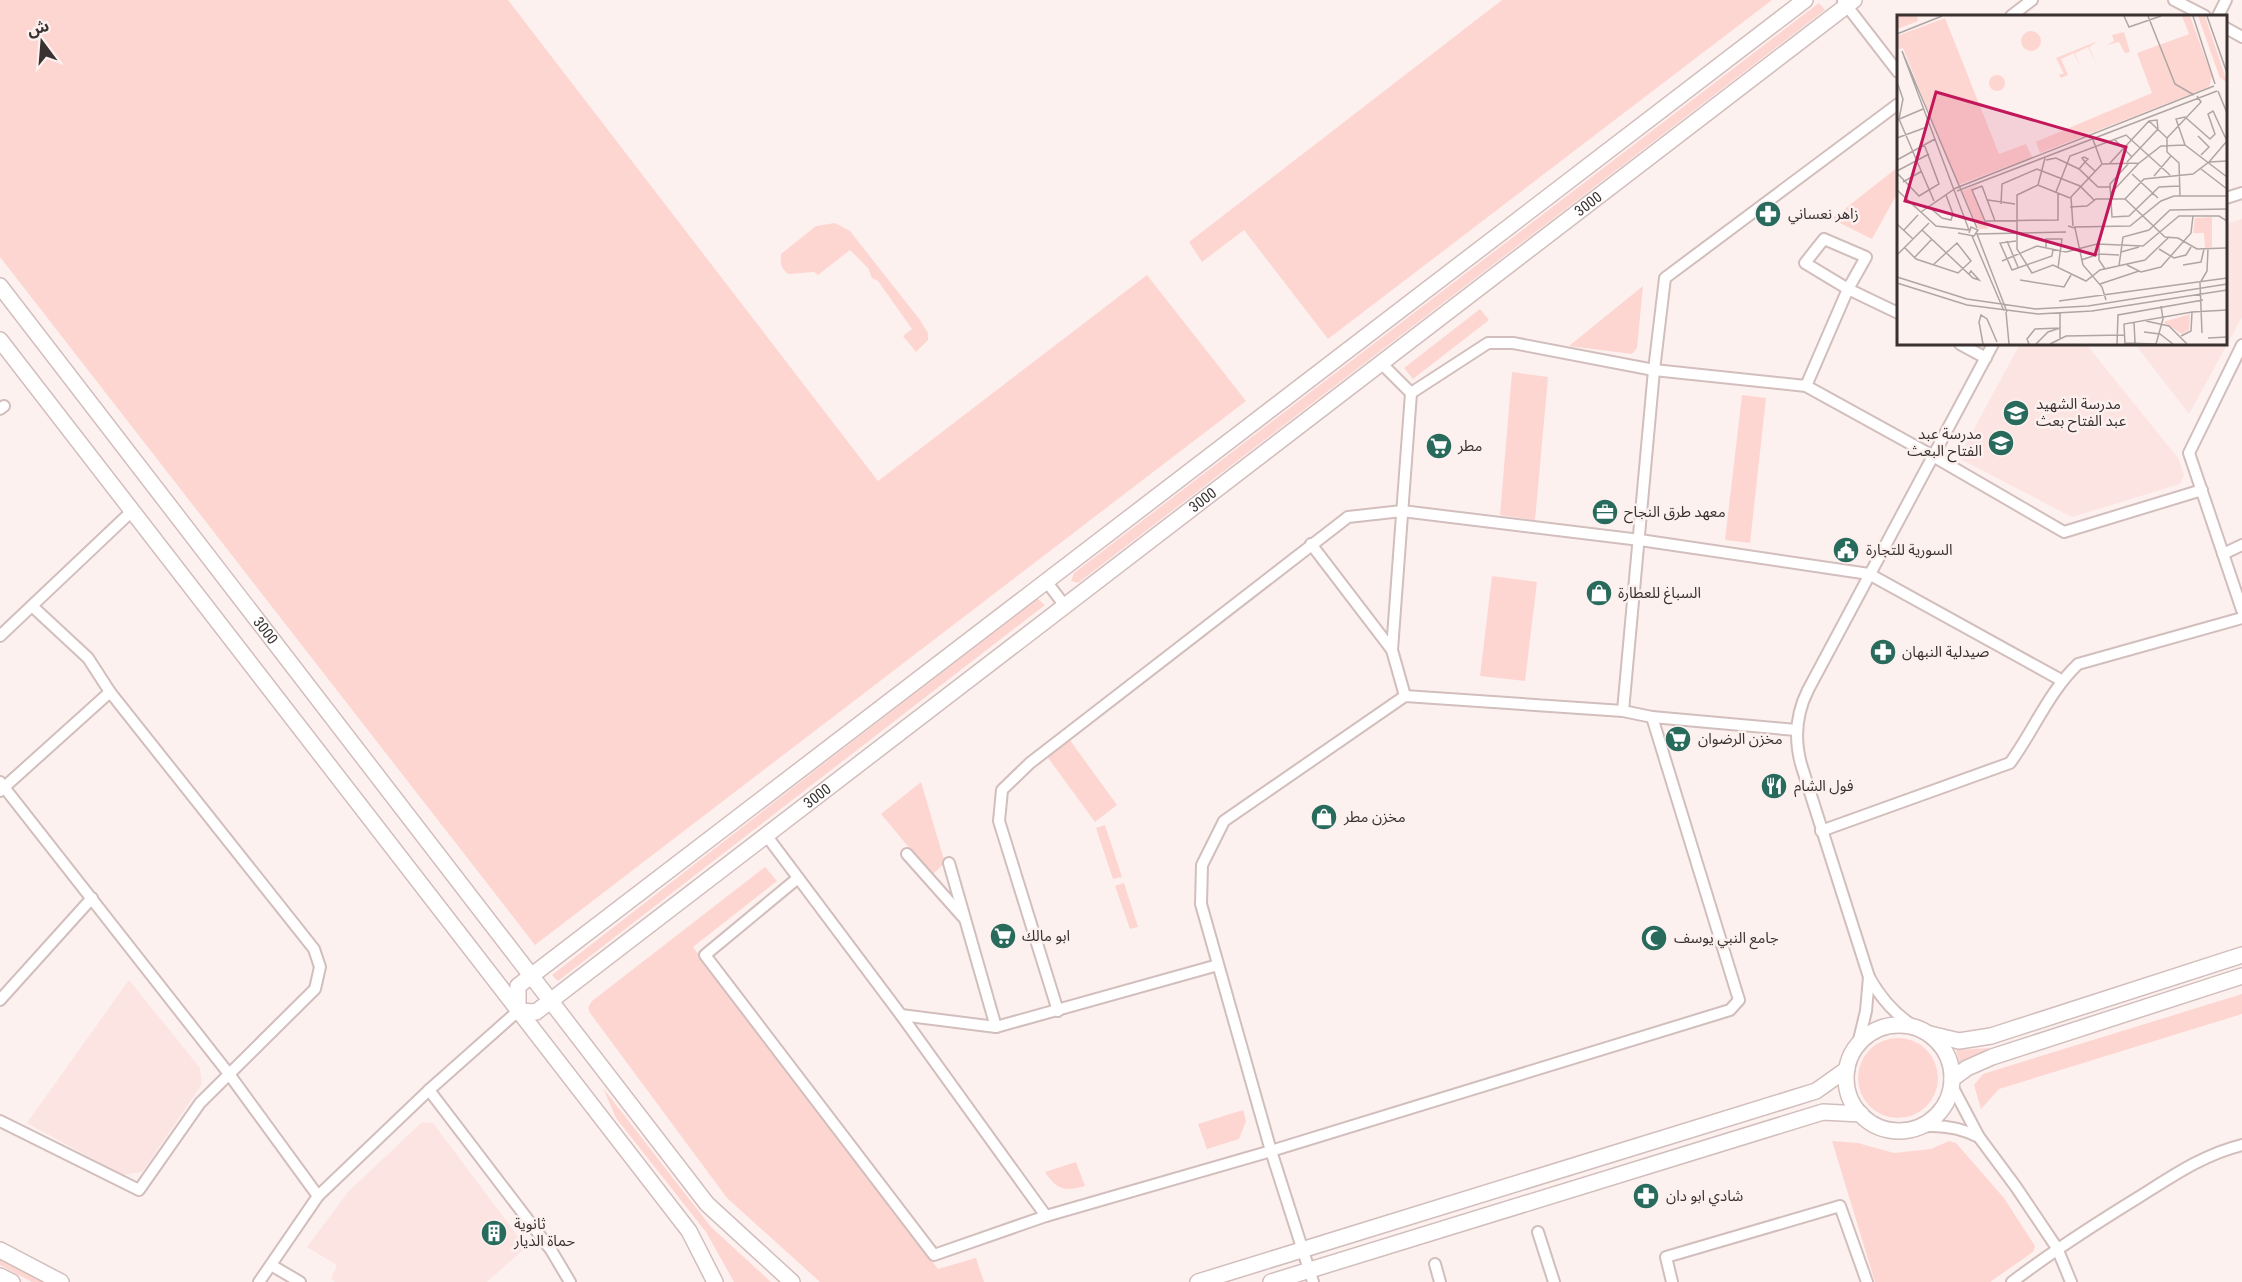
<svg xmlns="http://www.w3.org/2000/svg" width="2242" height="1282" viewBox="0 0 2242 1282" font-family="'Roboto Condensed','Noto Sans Arabic',sans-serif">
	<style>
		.built { fill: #fbe4e1 }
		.green { fill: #fed6d1 }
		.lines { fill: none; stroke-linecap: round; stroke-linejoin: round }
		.street-casing { stroke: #d2bebc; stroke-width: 14 }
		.secondary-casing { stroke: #d2bebc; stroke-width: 18 }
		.street { stroke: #fff; stroke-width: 10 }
		.secondary { stroke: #fff; stroke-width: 15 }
		.labels { text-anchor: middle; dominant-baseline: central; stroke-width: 5; stroke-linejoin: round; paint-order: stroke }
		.street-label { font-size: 15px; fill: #393231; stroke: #fdf1ef }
		.poi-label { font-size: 15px; fill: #393231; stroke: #fdf1ef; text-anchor: start }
		.inset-road { fill: none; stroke: #afa5a3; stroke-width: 1.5 }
		.view { fill: #c2185b; fill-opacity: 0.15; stroke: #c2185b; stroke-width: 3 }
		.inset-edge { fill: none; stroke: #393231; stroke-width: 3 }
	</style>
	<rect width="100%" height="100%" fill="#fdf1ef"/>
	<g class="built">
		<path d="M2242 219V317L2189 414 2135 344H2226V224Z"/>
		<path d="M2020 344H2086L2178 458 2184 475 2180 484 2072 517 1962 460V451Z"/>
		<path d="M129 980 200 1068 202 1084 142 1172 122 1175 27 1123Z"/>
		<path d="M422 1122 433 1123 526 1247 487 1282H336L331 1279 337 1265 307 1247 348 1192Z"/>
	</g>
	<g class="green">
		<path d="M0 0H508L878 481 1147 275 1246 401 535 945 0 257Z"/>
		<path d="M1502 0H1772L1328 339 1244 230 1202 262 1189 242Z"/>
		<path d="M1819 3 1825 10 1078 583 1071 581 1074 573Z"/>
		<path d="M1898 167V192L1872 239 1832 219Z"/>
		<path d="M835 223 850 231 920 320 928 333V340L916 352 903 336 912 329 878 281 872 278 868 268 850 250 818 275 814 272 788 274C781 268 780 263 781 254L816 226Z"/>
		<path d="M1643 286 1637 348 1632 354 1569 346Z"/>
		<path d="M1480 309 1489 320 1413 379 1404 368Z"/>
		<path d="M1512 372 1548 377 1535 520 1500 515Z"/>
		<path d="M1742 395 1766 398 1750 543 1725 540Z"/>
		<path d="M1492 576 1537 582 1525 681 1480 676Z"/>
		<path d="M1037 598 1045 605 558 981 552 975Z"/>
		<path d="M1069 739 1117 805 1095 822 1046 755Z"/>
		<path d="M921 782 945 863 932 875 881 814Z"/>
		<path d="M1105 825 1122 877 1113 879 1096 828Z"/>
		<path d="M765 867 777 881 693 947 938 1269 976 1258 984 1282H820L727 1198 590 1013 588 1008 592 1001Z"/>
		<path d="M1124 883 1138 927 1130 929 1115 886Z"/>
		<path d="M2242 994V1014L1999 1089 1981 1109 1974 1085 1983 1074Z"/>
		<circle cx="1898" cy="1078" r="40"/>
		<path d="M1989 1048 1961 1069 1956 1050Z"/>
		<path d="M603 1088 711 1227 771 1282H734L706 1232 616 1118Z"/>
		<path d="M1243 1110 1246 1121 1239 1139 1207 1149 1198 1124Z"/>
		<path d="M1832 1141 1858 1143 1894 1153 1931 1149 1949 1141 1956 1143 2004 1198 2035 1246 2033 1252 1990 1282H1875Z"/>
		<path d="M1076 1162 1085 1186C1064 1192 1057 1190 1045 1172Z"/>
		<path d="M0 1259 44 1282H32L0 1265Z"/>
	</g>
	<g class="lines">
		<defs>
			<g id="street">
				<path d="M2174 0 2205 16"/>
				<path d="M1843 1 1898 72"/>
				<path d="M2011 16 2032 0"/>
				<path d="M2218 16 2226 0"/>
				<path d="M2226 28 2242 37"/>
				<path d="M2226 198 2242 193"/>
				<path d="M1960 344 1986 358"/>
				<path d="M2242 345 2189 453 2242 610"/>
				<path d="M1381 363 1411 393 1392 650 1405 696"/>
				<path d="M1806 386 1848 289 1866 257 1824 239 1805 263 1848 289 1898 313"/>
				<path d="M1411 393 1488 343H1513L1654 370 1806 386 1933 456 2064 532 2202 490"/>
				<path d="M0 409 4 406"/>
				<path d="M1311 544 1392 650"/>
				<path d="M2223 554 2242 545"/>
				<path d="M1046 581 1065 606"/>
				<path d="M0 636 132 511"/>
				<path d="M1623 711 1654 370 1665 278 1898 104"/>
				<path d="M0 782 229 1074 318 1196"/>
				<path d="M0 791 110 692"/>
				<path d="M1821 831 2010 763C2034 730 2048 693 2078 664L2242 618"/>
				<path d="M766 835 901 1015 1046 1216"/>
				<path d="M907 854 963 917"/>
				<path d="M949 863 996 1027"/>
				<path d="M798 878 705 955 934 1255 1046 1216 1271 1151 1730 1010 1739 1000 1652 717"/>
				<path d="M0 1000 92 898"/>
				<path d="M1058 1011 999 821 1002 790 1030 763 1348 517 1402 511 1640 540 1869 574 2061 680"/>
				<path d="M901 1015 996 1027 1218 965"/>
				<path d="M1915 1027C1894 1014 1880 997 1869 977L1801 764C1794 738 1796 714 1808 690L1993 344"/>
				<path d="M1858 1044 1866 1011 1869 977"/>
				<path d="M1951 1084 1979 1137 2016 1187 2057 1248 2071 1282"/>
				<path d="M429 1090 551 1250 570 1282"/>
				<path d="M0 1121 139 1190 200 1103 315 989 320 967 314 949 110 692 88 658 32 606"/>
				<path d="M1918 1127C1940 1124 1959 1127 1979 1137"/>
				<path d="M1538 1232 1554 1282"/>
				<path d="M1435 1264 1440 1282"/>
				<path d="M271 1265 300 1282"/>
				<path d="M259 1282 318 1196 429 1090 518 1011"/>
				<path d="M1313 1282 1271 1151 1201 904 1202 865 1224 821 1405 696 1623 711 1652 717 1796 730"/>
				<path d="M1672 1282 1666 1257 1840 1206 1867 1282"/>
				<path d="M2012 1282C2053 1251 2095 1224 2139 1197 2171 1177 2204 1154 2242 1145"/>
			</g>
			<g id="secondary">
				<path id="s1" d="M1805 0 518 986V1011L536 1012 1854 0"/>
				<path id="s2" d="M0 286 707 1204 792 1282"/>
				<path d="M0 340 689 1231 715 1282"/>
				<circle cx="1899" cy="1078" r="53"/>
				<path d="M1930 1034 1959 1041 1991 1036 2242 955"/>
				<path d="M1952 1079 1967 1068 1992 1057 2242 976"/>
				<path d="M0 1250 61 1282"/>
				<path d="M0 1276 12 1282"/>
				<path d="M1198 1282 1816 1091 1847 1069"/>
				<path d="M1271 1282 1823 1112 1861 1114"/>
			</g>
		</defs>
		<use href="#street" class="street-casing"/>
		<use href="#secondary" class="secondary-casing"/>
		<use href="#street" class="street"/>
		<use href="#secondary" class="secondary"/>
	</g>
	<defs>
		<symbol id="pharmacy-disc" viewBox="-11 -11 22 22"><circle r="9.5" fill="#286b5d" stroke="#fdf1ef"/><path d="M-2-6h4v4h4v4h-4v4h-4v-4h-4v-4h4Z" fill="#fff"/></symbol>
		<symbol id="school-disc" viewBox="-11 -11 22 22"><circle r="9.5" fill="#286b5d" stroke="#fdf1ef"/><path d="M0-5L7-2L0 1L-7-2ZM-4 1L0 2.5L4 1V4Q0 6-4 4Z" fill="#fff"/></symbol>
		<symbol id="supermarket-disc" viewBox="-11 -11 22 22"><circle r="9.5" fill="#286b5d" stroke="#fdf1ef"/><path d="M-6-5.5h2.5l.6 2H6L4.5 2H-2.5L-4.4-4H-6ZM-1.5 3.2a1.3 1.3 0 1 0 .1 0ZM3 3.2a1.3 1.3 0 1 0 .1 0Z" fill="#fff"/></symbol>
		<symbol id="office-disc" viewBox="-11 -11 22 22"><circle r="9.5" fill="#286b5d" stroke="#fdf1ef"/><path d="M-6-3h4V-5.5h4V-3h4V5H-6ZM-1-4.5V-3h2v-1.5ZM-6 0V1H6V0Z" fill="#fff"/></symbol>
		<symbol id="civic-disc" viewBox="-11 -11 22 22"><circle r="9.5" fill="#286b5d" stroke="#fdf1ef"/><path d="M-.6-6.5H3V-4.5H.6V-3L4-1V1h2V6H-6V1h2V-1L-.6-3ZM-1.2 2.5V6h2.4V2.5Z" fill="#fff"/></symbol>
		<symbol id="shop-disc" viewBox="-11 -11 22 22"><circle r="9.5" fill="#286b5d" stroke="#fdf1ef"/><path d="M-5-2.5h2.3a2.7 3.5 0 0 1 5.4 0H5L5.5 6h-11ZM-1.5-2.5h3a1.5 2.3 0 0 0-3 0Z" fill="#fff"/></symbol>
		<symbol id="restaurant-disc" viewBox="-11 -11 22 22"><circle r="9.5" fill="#286b5d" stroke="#fdf1ef"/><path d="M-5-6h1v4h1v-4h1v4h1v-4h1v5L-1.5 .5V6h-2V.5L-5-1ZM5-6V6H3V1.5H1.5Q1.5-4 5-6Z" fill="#fff"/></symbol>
		<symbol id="mosque-disc" viewBox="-11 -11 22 22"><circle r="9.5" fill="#286b5d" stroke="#fdf1ef"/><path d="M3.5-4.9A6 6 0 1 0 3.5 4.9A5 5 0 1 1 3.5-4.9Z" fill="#fff"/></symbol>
		<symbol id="building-disc" viewBox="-11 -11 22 22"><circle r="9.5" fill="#286b5d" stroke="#fdf1ef"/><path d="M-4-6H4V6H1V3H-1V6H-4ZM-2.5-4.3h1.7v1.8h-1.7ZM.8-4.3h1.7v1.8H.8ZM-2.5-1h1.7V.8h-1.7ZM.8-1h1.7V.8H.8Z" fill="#fff"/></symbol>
	</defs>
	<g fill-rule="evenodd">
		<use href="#pharmacy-disc" x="1753" y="199" width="30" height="30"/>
		<use href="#school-disc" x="2001" y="398" width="30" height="30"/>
		<use href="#school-disc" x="1986" y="428" width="30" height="30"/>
		<use href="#supermarket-disc" x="1424" y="431" width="30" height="30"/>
		<use href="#office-disc" x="1590" y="497" width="30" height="30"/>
		<use href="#civic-disc" x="1831" y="535" width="30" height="30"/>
		<use href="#shop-disc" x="1584" y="578" width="30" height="30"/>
		<use href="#pharmacy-disc" x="1868" y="637" width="30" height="30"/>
		<use href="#supermarket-disc" x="1663" y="724" width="30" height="30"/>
		<use href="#restaurant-disc" x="1759" y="771" width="30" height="30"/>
		<use href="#shop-disc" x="1309" y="802" width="30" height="30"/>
		<use href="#supermarket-disc" x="988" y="921" width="30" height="30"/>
		<use href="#mosque-disc" x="1639" y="923" width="30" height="30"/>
		<use href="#pharmacy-disc" x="1631" y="1181" width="30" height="30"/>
		<use href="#building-disc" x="479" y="1218" width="30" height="30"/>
	</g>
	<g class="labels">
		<g class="street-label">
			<text stroke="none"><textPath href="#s1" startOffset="2991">3000</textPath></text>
			<text stroke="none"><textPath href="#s1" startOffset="2505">3000</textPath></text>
			<text stroke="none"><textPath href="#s2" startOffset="435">3000</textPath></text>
			<text stroke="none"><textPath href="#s1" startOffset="2019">3000</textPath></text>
		</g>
		<g class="poi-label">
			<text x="1788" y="214">زاهر نعساني</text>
			<text x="2036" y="404">مدرسة الشهيد<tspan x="2036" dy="17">عبد الفتاح بعث</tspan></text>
			<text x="1982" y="434" text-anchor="end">مدرسة عبد<tspan x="1982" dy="17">الفتاح البعث</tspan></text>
			<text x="1458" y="446">مطر</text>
			<text x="1624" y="512">معهد طرق النجاح</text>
			<text x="1866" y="550">السورية للتجارة</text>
			<text x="1618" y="593">السباغ للعطارة</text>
			<text x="1902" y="652">صيدلية النبهان</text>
			<text x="1698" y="739">مخزن الرضوان</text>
			<text x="1794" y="786">فول الشام</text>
			<text x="1344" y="817">مخزن مطر</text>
			<text x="1022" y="936">ابو مالك</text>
			<text x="1674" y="938">جامع النبي يوسف</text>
			<text x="1666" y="1196">شادي ابو دان</text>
			<text x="514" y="1224">ثانوية<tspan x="514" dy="17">حماة الديار</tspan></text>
		</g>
	</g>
	<g transform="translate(1897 15)">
		<rect width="330" height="330" fill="#fdf1ef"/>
		<path d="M0 1H20L21 6 0 14ZM285 1H293L315 61 312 72 143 138 139 127 134 129 255 78 240 38 292 19ZM301 1H308L330 67 323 63ZM48 3 102 139 129 129 135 142 61 170 6 33 0 35V21ZM124 26a10 10 0 1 1 20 0a10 10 0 1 1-20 0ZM227 17 233 37 228 38 222 27 210 30 217 26 215 20ZM201 26 192 32 200 50 191 32 178 38 185 55 177 38 164 44 171 60 164 63 162 59H167L159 43ZM92 68a8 8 0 1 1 16 0a8 8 0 1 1-16 0ZM83 169 75 174 91 214H82L65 176ZM315 202V232L308 233 307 218H296L298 203ZM293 299 292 315 285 319 266 307Z" fill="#fed6d1"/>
		<path class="inset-road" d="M227 1 232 12 264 1M251 1 278 69 297 80M296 1 318 69M310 1 330 58M0 19 45 1M0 67 6 84 2 104 37 186M321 76 330 98M0 105 26 94M252 106 270 123V137L282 148 283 181M301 121 312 132 304 140M0 123 30 112M270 123 304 87 300 81M217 124 235 142M288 130 279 104 288 102 313 124 318 119 311 99 316 96 330 126M0 145 38 124M149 145 159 143 182 154 201 172H213M312 147 330 126M213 148 252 106 260 105 261 114 230 147M232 148 213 169 215 202 232 201 262 172 282 171M205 149 242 148 264 131 288 130 330 162M182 154 188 147 191 144 187 142 185 143 188 147 198 156M304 154 330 174M0 156 32 139M0 158 22 181 42 169 27 129M235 159 261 183M257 161 274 141M6 167 25 156M141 170 148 143M85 171 75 175 88 206 161 205V178M85 171 98 206M0 175 39 211 72 215 5 36 80 213M60 176 320 76M159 177 173 141 229 120 273 160M214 178 242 148M173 183 141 170 120 180V234L135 258 156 250 189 266 203 255 248 245 271 223M228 184 247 164 296 159 312 147 330 146M91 185 118 189M104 189 105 169 140 154 183 171 197 185M31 191 45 203 54 205 56 199 49 180M173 192 190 191 199 184H228L268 222 281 223 300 234 329 233M24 197 59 173 317 71M0 209 16 224M171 211 178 213 186 250 205 272 209 285M176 211 174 182 205 149 195 122M177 212 233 211 264 186 277 181H330M7 215 21 200M25 215 76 263 82 265 74 256 72 259M61 218 77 221 81 215 74 212 72 218M75 221 107 296M110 226 121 252M119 226 103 228 115 255 155 241 156 234M202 229V245L208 254M149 232V224H165L161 253M8 233 19 244 61 258 74 246 60 228 37 249M262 234 277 243 289 240 294 232M224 237 242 232M0 240 32 208M18 242 35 224M184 245 202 239 222 240M105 246 140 231 169 237 200 229 246 231 282 201H322L330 206M230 250 244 257 264 252 294 218 296 201M286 250 304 247 307 234M222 251 226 222 252 215 273 195 330 194M0 262 70 284 138 294 191 291 330 269M123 265 167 272 174 260M0 268 70 290 141 299 195 296 330 275M203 269 242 256M162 286 330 263M109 297 112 329M110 297 80 219 169 217M249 306 272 311 290 329M237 307 238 328M247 317 263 319 276 329M305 318 303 268 310 256 311 234M284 321 294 316 295 297M311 323 330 322M228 328 259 329M86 329 82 307 84 300 90 304 100 327M132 329 130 324 138 314 163 313V298M139 329 151 317 163 313V323M153 329 169 321 227 320M220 329 221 300 306 285M228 329 227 309 295 297 330 295M259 329 266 304 264 291"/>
		<path class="view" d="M39 77 229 132 198 240 8 186Z"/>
		<rect width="330" height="330" class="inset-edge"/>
	</g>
	<g transform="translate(42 42) rotate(344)" stroke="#fdf1ef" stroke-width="4.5" paint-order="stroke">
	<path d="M0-4.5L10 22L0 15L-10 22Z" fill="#393231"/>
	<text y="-9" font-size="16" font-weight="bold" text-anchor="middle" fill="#393231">ش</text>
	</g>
</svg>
